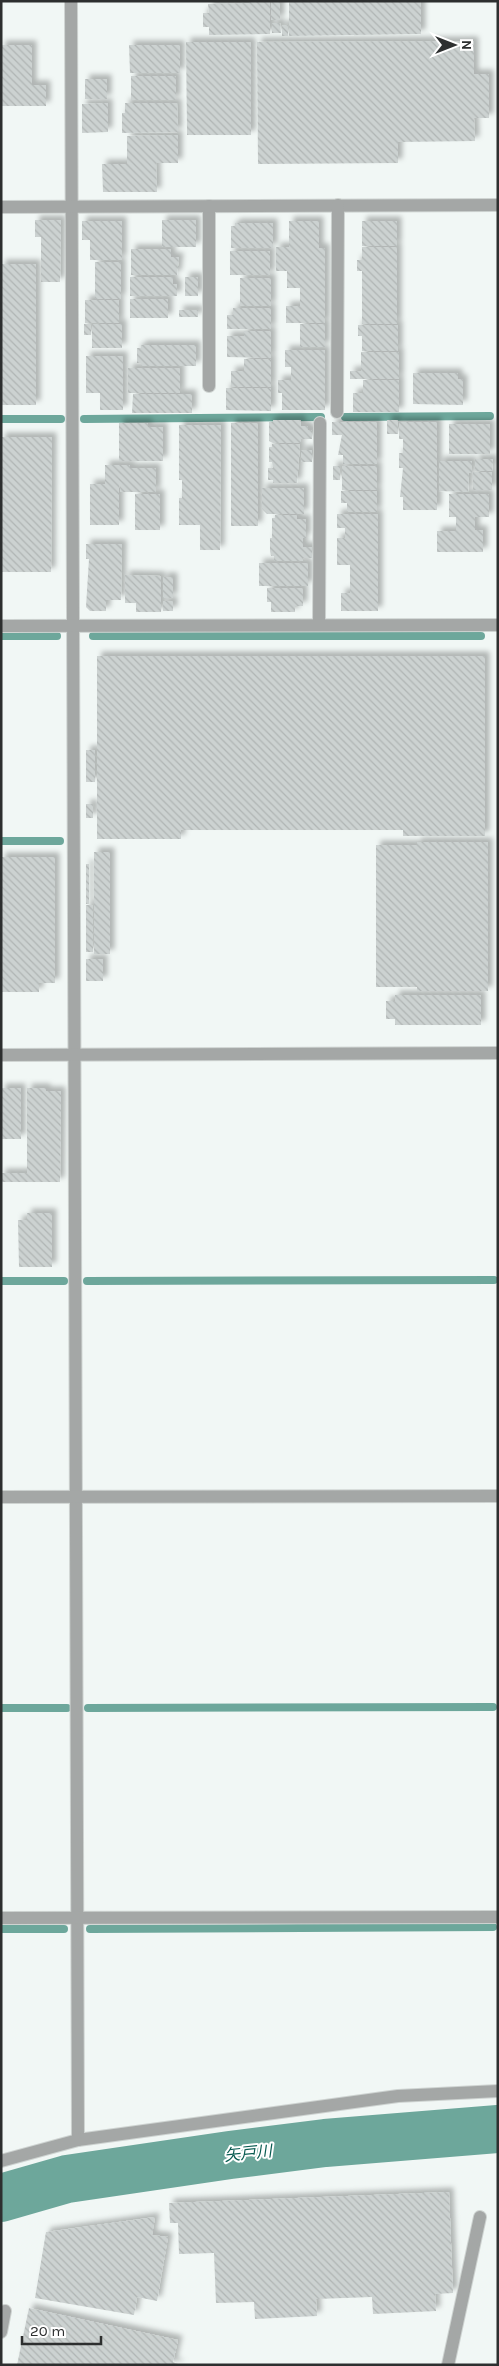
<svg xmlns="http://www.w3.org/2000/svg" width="499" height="2366" viewBox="0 0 499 2366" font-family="Karla,'Noto Sans JP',sans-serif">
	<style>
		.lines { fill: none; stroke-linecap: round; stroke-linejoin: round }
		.stream { stroke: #6da79b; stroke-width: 8 }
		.river { stroke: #6da79b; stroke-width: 48 }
		.building { fill: url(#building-back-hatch); filter: url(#shadow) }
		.minor-casing { stroke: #ced3d1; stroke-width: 14 }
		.minor { stroke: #a4a7a6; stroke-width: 12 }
		.labels { text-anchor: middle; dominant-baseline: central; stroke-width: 4; stroke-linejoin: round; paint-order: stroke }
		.water-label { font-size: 16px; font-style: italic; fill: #085b51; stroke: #fff }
	</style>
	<defs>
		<pattern id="building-back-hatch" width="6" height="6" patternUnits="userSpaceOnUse" patternTransform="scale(1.25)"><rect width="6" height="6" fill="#ccd2d1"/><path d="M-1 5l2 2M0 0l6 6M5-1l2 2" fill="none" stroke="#b0b5b4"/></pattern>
		<filter id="shadow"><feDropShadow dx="4.5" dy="-4.5" stdDeviation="2.5" flood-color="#0004"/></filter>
	</defs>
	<rect width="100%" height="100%" fill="#f1f7f5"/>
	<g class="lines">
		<g class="stream">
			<path d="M345 417 490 416"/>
			<path d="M1 419H61"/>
			<path d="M84 419 321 417"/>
			<path d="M1 636H57"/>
			<path d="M93 636H481"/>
			<path d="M1 841H60"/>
			<path d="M1 1281H64"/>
			<path d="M87 1281 494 1280"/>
			<path d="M1 1708H67"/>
			<path d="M88 1708 493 1707"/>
			<path d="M1 1929H64"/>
			<path d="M90 1929 493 1927"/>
		</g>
		<path class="river" d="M1 2198 67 2179 230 2155 325 2143 498 2129"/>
	</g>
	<g class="building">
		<path d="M251 1H270V34L209 35V27H203V13H209L208 4 251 3Z"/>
		<path d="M289 1H421V34L289 36Z"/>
		<rect x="271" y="2" width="9" height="18"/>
		<path d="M272 23H280L281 33H272Z"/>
		<rect x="282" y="25" width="6" height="11"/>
		<path d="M474 41V74H489V118H474L475 141 398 142V163L258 164 257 42Z"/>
		<path d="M186 42H251V135H187Z"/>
		<path d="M1 45H32V85H46V106H1Z"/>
		<path d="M129 45H180V73H130Z"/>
		<rect x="131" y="76" width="45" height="24"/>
		<rect x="85" y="79" width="22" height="20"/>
		<path d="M108 103V132L82 133V104Z"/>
		<path d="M125 103H177L178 132 122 133V113H125Z"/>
		<path d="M178 135V163H156L157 192H103L102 164H132L127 163V136Z"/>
		<path d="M35 220H61L60 282H41V237H35Z"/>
		<rect x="162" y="220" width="34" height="27"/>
		<path d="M82 221H122V260H90V240H95H82Z"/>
		<path d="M289 221H319V248H325V323H286V306H300V288H287V271H276V247H289Z"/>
		<rect x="362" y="221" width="35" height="25"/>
		<path d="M235 223H273V248H231V226H235Z"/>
		<path d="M362 247H397V324H362V271H357V260H362Z"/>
		<path d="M131 249H171V257H179L177 275H131Z"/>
		<rect x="230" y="251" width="40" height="24"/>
		<rect x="95" y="262" width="26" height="37"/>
		<rect x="1" y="264" width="35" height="141"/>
		<path d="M130 277H173V284H177V296H130Z"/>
		<rect x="185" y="277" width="13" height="19"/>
		<rect x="240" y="278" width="31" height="28"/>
		<rect x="130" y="299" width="38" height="19"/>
		<rect x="85" y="300" width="34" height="23"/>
		<path d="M233 308H271V329H227V315H233Z"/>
		<rect x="179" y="310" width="19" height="7"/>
		<rect x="84" y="324" width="7" height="11"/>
		<rect x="92" y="324" width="30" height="24"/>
		<rect x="300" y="324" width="25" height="23"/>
		<path d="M358 325H398V351H362V336H358Z"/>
		<path d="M244 331H271V358L227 357V336H244Z"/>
		<path d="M141 345H196V366H141V363H137V348H141Z"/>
		<path d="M285 350H325V410H282V393H278V380H291V367H285Z"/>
		<rect x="361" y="352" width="38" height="27"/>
		<path d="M86 356H123V410H100V393H86Z"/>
		<path d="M244 359H271V387H231V371H244Z"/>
		<rect x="128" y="368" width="52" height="25"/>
		<rect x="350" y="371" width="11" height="8"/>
		<path d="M413 373H458V379H463V405L413 404Z"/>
		<path d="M363 380H399V412H353V393H363Z"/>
		<path d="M226 388H271V411L226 410Z"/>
		<path d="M133 394H192V413H132Z"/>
		<path d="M273 420H301V426H308V430H312V439H301V443H273L269 441V422H273Z"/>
		<rect x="387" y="420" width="11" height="14"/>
		<path d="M332 422H377V464H343V455H338L342 435H332Z"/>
		<path d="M399 422H437V510H403V497H400L403 468H399V453H403V439H399Z"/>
		<path d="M119 423H148V427H163V461H119Z"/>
		<rect x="231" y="423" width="27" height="103"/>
		<rect x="449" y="424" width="41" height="30"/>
		<path d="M179 425H221L220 550H200V525H179V498H182V480H179Z"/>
		<path d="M1 437H52L51 572H1Z"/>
		<path d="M272 444H300L297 483H273V480H268V468H273L272 462H269V447H272Z"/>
		<rect x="301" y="450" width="11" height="12"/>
		<path d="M475 459H493L492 471H475Z"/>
		<path d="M439 461H472V473H469L468 492 439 491Z"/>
		<path d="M105 465H130V468H156V492H121L119 483V525H90V484H105Z"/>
		<rect x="333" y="466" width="7" height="14"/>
		<rect x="342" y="466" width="35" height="24"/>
		<rect x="473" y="472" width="19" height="18"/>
		<path d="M262 488H304V514H267L262 509Z"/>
		<path d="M341 491H377V512H347V503H341Z"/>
		<rect x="135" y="494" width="25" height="36"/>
		<path d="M449 494H489V517H475V530H483V552H437V531H456V517H449Z"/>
		<path d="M337 514H378V611H341V593H350V565H337V538H345V528H337Z"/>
		<path d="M275 515H297V519H306V538H303V547H312V558H303V561H274V556H271L270 551V538H272V518H275Z"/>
		<path d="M86 544H122L121 600H106V611H90L86 607 89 559H86Z"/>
		<rect x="259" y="563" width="49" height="23"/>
		<path d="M125 575 161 576V612H136V603H125Z"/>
		<rect x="163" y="577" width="10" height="21"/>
		<path d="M267 588H303V606H295V612H271V602H267Z"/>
		<rect x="163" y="601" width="10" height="10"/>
		<path d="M97 656H485V836H403V830H181V839H97Z"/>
		<rect x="86" y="750" width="9" height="32"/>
		<rect x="86" y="804" width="7" height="14"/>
		<path d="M417 842H488V991H417V987H376V845H417Z"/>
		<rect x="94" y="852" width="16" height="102"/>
		<path d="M1 857H55V983H39V992H1Z"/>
		<rect x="86" y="864" width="3" height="40"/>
		<rect x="86" y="905" width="7" height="47"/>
		<rect x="86" y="959" width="17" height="22"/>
		<path d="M395 995H481V1025H395V1019H386V1001H395Z"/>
		<rect x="1" y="1088" width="20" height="51"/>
		<path d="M27 1088H46V1091H61L60 1182H1V1173H27Z"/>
		<path d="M27 1213H52V1267H19L18 1220H27Z"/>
		<path d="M449 2192 453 2293 435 2294 436 2311 373 2314 372 2297 316 2299 317 2316 255 2319 254 2302 216 2303 214 2253 179 2254 178 2223H170L169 2203Z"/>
		<path d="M155 2217 152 2235 168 2237 157 2301 137 2297 134 2315 35 2298 46 2232Z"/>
		<path d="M29 2308 178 2340 173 2362 181 2365H17Z"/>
	</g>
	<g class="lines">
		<defs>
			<g id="minor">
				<path d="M71 1 78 2140"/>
				<path d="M209 206V386"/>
				<path d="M1 207 498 205"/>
				<path d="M337 412 338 205"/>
				<path d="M319 625 320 423"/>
				<path d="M1 626 498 625"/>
				<path d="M1 1055 498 1053"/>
				<path d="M1 1497 498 1496"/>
				<path d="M1 1918 498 1917"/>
				<path d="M1 2161 78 2140 398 2096 498 2091"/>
				<path d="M1 2332 5 2311"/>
				<path d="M448 2365 480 2217"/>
			</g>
		</defs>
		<use href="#minor" class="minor-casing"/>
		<use href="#minor" class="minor"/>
	</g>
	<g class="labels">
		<g class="water-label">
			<text transform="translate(248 2153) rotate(-6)">矢戸川</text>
		</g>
	</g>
	<rect width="499" height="2366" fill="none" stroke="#2d2f2f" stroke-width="5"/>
	<g transform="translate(454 45) rotate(90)" stroke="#ffffff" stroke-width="4" paint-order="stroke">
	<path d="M0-4L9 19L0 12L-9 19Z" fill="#2d2f2f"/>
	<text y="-8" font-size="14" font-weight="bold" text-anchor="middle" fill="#2d2f2f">N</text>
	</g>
	<path d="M22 2336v8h79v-8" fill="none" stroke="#2d2f2f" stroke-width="2.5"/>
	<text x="30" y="2336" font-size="15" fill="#2d2f2f" stroke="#ffffff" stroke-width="4" paint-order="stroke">20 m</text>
</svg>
